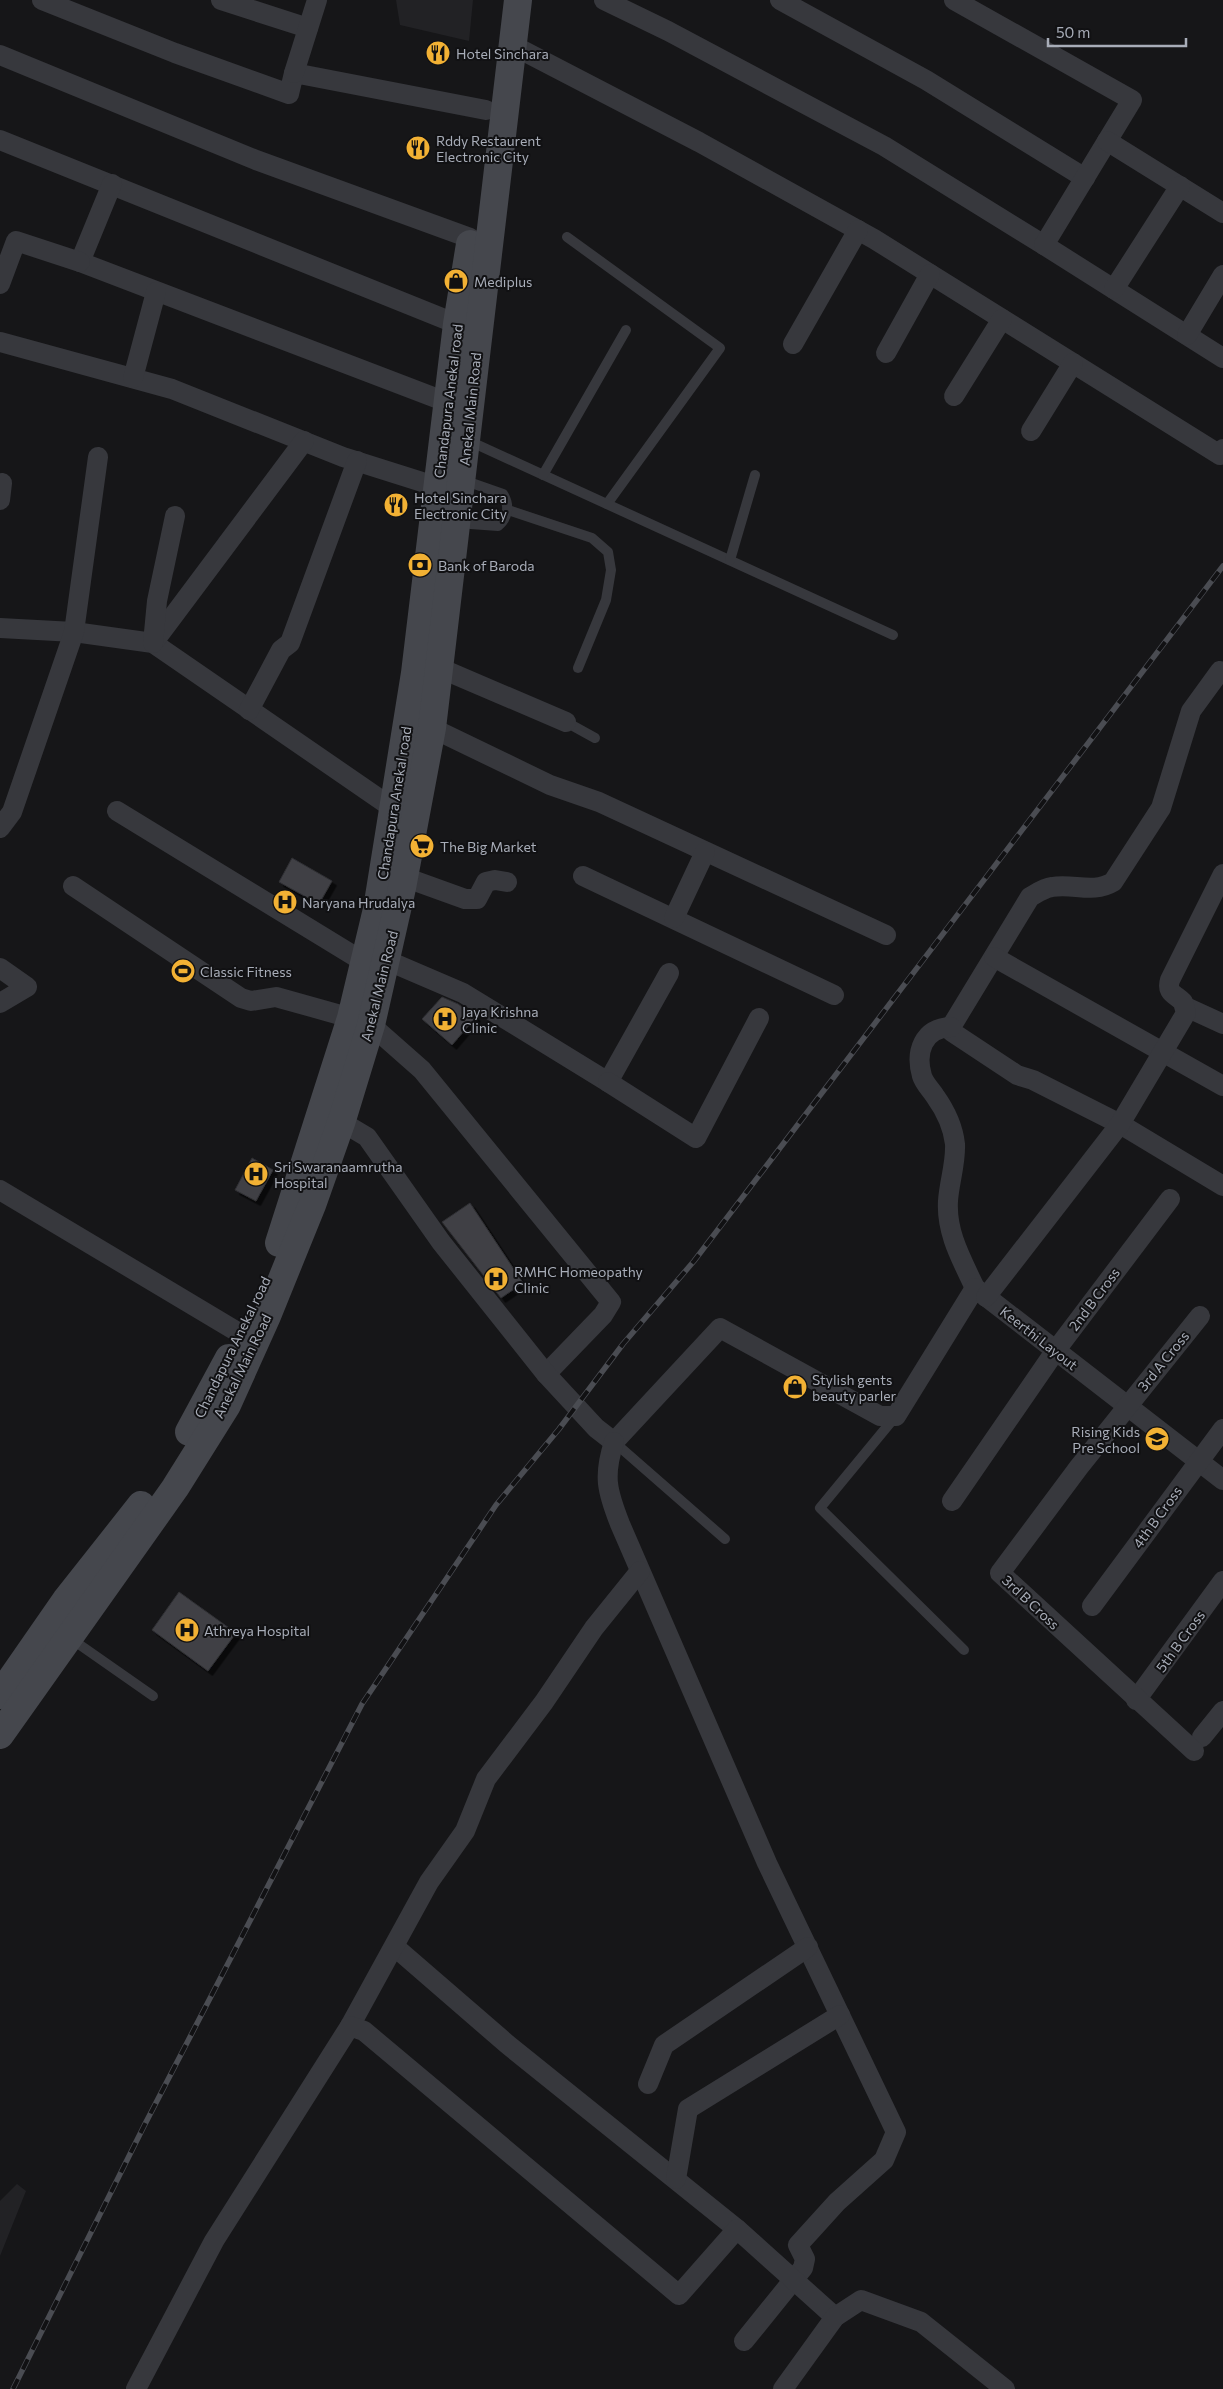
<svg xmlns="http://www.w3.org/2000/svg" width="1223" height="2389" viewBox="0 0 1223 2389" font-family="Commissioner,sans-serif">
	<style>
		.built { fill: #222225 }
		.building { fill: #404145; stroke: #303034; filter: url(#shadow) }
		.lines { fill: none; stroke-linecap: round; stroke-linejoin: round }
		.service { stroke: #37383d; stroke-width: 10 }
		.minor { stroke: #37383d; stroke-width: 20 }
		.secondary { stroke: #45474d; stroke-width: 28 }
		.rail-casing { stroke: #4a4c52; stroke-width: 5.5 }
		.rail { stroke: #111113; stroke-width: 4; stroke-dasharray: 11; stroke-linecap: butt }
		.labels { text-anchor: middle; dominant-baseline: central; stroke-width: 4; stroke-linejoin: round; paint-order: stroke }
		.poi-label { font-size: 14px; fill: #a8adb8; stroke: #111113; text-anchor: start }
		.street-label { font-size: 14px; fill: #a8adb8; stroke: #111113 }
	</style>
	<defs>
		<filter id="shadow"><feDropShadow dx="4.5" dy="4.5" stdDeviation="0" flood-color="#0009"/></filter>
	</defs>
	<rect width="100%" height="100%" fill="#161618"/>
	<g class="built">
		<path d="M396 0H473L469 41 400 25Z"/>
		<path d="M17 2184 26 2191 0 2256V2201Z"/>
	</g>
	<g class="building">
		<path d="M292 858 332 881 319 904 279 882Z"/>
		<path d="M442 997 458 1004 476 1017 452 1045 422 1019Z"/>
		<path d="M252 1158 273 1170 256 1201 235 1190Z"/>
		<path d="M470 1203 523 1283 501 1298 442 1222Z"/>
		<path d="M179 1592 236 1633 208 1671 152 1630Z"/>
	</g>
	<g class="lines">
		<g class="service">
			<path d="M567 237 720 348 607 504"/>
			<path d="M467 440 893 635"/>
			<path d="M543 475 626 330"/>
			<path d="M508 510 592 538 608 552 611 570 606 600 578 668"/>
			<path d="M457 523 498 526C508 518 510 505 503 494L463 480"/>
			<path d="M730 560 755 475"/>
			<path d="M566 722 595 738"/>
			<path d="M895 1417 820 1508 964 1650"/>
			<path d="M614 1442 725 1539"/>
			<path d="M70 1638 153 1696"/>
		</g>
		<g class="minor">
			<path d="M42 0 175 53 289 94 294 73 486 110"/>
			<path d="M221 0 308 28"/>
			<path d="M604 0 668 31 884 146 1044 245"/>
			<path d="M780 0 926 80 1085 178"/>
			<path d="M954 0 1132 100 1044 245 1223 358"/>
			<path d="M512 45 699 142 874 239 1220 455 1223 449"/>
			<path d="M0 55 256 160 470 238"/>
			<path d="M294 73 317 0"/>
			<path d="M0 140 457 324"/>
			<path d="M1107 141 1223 213"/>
			<path d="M112 184 80 262 449 403"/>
			<path d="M0 284 16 241 80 262"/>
			<path d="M1114 289 1180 186"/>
			<path d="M1187 335 1223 275"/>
			<path d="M0 342 172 389 343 457 438 487"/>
			<path d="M793 344 858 230"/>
			<path d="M886 353 930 274"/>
			<path d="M133 378 156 292"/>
			<path d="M954 396 1002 319"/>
			<path d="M1031 431 1073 363"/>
			<path d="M0 500 2 483"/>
			<path d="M0 628 74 632 153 643 394 809"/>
			<path d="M153 643 304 441"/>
			<path d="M153 643 157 601 175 516"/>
			<path d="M428 663 566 722"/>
			<path d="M1220 671 1191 711 1161 808 1113 882C1093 894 1073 883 1052 887 1044 888 1037 893 1030 897L951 1027 952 1032 1017 1075 1033 1080 1120 1124 1223 1186"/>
			<path d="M249 710 281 650 290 643 357 461"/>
			<path d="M432 728 550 785 599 802 886 935"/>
			<path d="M117 811 364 962"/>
			<path d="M0 828 12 812 74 632 98 457"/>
			<path d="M583 876 834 995"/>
			<path d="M404 877 465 899H477L486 882 495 880 507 882"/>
			<path d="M73 886 241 998 251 1001 276 997 351 1018"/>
			<path d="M674 918 705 852"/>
			<path d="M994 957 1223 1086"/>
			<path d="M386 960 463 993 608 1082 669 973"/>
			<path d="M0 968 27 987 0 1003"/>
			<path d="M1186 1007 1223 1024"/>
			<path d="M371 1025 422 1070 611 1302 603 1315 546 1374"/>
			<path d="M951 1027C923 1028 915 1052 922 1076 924 1083 931 1090 935 1096 945 1110 953 1126 955 1144 956 1163 949 1183 948 1201 946 1233 962 1260 975 1288"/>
			<path d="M608 1082 696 1138 759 1018"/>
			<path d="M330 1115 367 1137 441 1242 546 1374 596 1428 614 1442 720 1328 880 1416H896L975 1288 1223 1480"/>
			<path d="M0 1190 241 1334"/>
			<path d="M986 1297 1120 1124 1186 1013 1183 1002C1175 994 1166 993 1170 980L1223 874"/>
			<path d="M614 1442C603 1476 607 1491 620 1524L767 1863 896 2132 884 2160 837 2202 798 2245 805 2259 803 2268 744 2341"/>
			<path d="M952 1501 1056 1350 1170 1199"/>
			<path d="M1092 1606 1223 1429"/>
			<path d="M1136 1700 1223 1581"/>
			<path d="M1202 1737 1223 1711"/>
			<path d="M1194 1751 1000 1573 1079 1467 1200 1316"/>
			<path d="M395 1947 507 2044 737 2229"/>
			<path d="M350 2026 429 1882 465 1831 486 1779 544 1702 594 1628 640 1571"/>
			<path d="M648 2084 664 2045 808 1947"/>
			<path d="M676 2179 688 2109 840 2015"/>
			<path d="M136 2389 214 2241 350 2026 364 2031 679 2295 737 2229 835 2317"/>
			<path d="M783 2389 835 2317 861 2300 921 2322 1005 2389"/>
		</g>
		<g class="secondary">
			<path d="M279 1243 351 1018 377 909 415 673 457 324 470 244"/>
			<path d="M189 1432 229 1358"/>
			<path d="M0 1695 66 1600 141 1505"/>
			<path d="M0 1735 175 1488 227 1405 267 1316 312 1205 342 1120 371 1025 402 888 432 728 518 0"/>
		</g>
		<defs>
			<path id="rail" d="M13 2389 144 2126 362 1704 496 1505 559 1429 623 1344 694 1261 1223 566"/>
		</defs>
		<use href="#rail" class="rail-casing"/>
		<use href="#rail" class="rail"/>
	</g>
	<defs>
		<symbol id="restaurant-disc" viewBox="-11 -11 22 22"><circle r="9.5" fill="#f2b134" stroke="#111113"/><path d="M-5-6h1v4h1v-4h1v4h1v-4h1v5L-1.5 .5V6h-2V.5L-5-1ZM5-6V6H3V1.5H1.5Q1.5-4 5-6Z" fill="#111"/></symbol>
		<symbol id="shop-disc" viewBox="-11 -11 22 22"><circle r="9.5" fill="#f2b134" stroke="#111113"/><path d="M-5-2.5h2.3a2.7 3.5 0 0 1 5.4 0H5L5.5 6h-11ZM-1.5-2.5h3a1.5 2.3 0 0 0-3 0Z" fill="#111"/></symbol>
		<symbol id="bank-disc" viewBox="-11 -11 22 22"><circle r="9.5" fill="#f2b134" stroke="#111113"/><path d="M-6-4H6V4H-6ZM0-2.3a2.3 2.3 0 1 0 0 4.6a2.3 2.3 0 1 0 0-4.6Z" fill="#111"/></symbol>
		<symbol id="supermarket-disc" viewBox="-11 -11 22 22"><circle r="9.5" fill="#f2b134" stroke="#111113"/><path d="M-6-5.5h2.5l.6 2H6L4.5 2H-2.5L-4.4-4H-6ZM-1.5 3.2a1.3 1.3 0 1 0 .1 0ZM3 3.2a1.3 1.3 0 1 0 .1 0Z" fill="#111"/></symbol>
		<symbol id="hospital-disc" viewBox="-11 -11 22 22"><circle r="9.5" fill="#f2b134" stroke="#111113"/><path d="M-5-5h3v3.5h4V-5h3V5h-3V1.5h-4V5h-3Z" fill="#111"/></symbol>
		<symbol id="stadium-disc" viewBox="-11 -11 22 22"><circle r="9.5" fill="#f2b134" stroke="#111113"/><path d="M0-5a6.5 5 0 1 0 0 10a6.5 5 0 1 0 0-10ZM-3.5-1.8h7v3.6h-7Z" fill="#111"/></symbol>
		<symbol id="school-disc" viewBox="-11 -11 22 22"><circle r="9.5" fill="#f2b134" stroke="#111113"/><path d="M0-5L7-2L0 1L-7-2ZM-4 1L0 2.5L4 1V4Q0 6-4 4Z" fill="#111"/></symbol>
	</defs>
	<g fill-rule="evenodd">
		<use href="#restaurant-disc" x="424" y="39" width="28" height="28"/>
		<use href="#restaurant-disc" x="404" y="134" width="28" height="28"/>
		<use href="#shop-disc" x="442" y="267" width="28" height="28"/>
		<use href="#restaurant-disc" x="382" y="491" width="28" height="28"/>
		<use href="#bank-disc" x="406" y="551" width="28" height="28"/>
		<use href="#supermarket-disc" x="408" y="832" width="28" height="28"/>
		<use href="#hospital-disc" x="271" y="888" width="28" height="28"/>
		<use href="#stadium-disc" x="169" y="957" width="28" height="28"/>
		<use href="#hospital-disc" x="431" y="1005" width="28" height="28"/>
		<use href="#hospital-disc" x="242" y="1160" width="28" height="28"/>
		<use href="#hospital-disc" x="482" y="1265" width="28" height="28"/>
		<use href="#shop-disc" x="781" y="1373" width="28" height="28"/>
		<use href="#school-disc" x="1143" y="1425" width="28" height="28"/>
		<use href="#hospital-disc" x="173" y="1616" width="28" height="28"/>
	</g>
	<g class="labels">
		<g class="poi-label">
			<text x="456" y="53">Hotel Sinchara</text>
			<text x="436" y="140">Rddy Restaurent<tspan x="436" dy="16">Electronic City</tspan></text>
			<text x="474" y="281">Mediplus</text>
			<text x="414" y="497">Hotel Sinchara<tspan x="414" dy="16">Electronic City</tspan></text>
			<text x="438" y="565">Bank of Baroda</text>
			<text x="440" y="846">The Big Market</text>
			<text x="302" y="902">Naryana Hrudalya</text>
			<text x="200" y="971">Classic Fitness</text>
			<text x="462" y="1011">Jaya Krishna<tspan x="462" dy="16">Clinic</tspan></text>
			<text x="274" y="1166">Sri Swaranaamrutha<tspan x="274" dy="16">Hospital</tspan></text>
			<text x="514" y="1271">RMHC Homeopathy<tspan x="514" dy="16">Clinic</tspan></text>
			<text x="812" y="1379">Stylish gents<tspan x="812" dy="16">beauty parler</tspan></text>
			<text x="1140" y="1431" text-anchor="end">Rising Kids<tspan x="1140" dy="16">Pre School</tspan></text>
			<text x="204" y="1630">Athreya Hospital</text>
		</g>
		<g class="street-label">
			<text transform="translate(448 401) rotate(-83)">Chandapura Anekal road</text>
			<text transform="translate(470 409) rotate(-84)">Anekal Main Road</text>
			<text transform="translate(394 803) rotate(-81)">Chandapura Anekal road</text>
			<text transform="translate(379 986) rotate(-76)">Anekal Main Road</text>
			<text transform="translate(1094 1299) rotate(-53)">2nd B Cross</text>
			<text transform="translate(1039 1338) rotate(38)">Keerthi Layout</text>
			<text transform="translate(232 1347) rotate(-64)">Chandapura Anekal road</text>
			<text transform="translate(1163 1361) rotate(-51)">3rd A Cross</text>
			<text transform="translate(242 1366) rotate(-64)">Anekal Main Road</text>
			<text transform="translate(1157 1517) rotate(-54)">4th B Cross</text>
			<text transform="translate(1031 1602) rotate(43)">3rd B Cross</text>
			<text transform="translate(1180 1641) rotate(-54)">5th B Cross</text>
		</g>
	</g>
	<path d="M1048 38v8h138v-8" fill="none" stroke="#a8adb8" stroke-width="2.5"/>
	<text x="1056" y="38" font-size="15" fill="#a8adb8" stroke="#111113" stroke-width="4" paint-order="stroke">50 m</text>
</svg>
